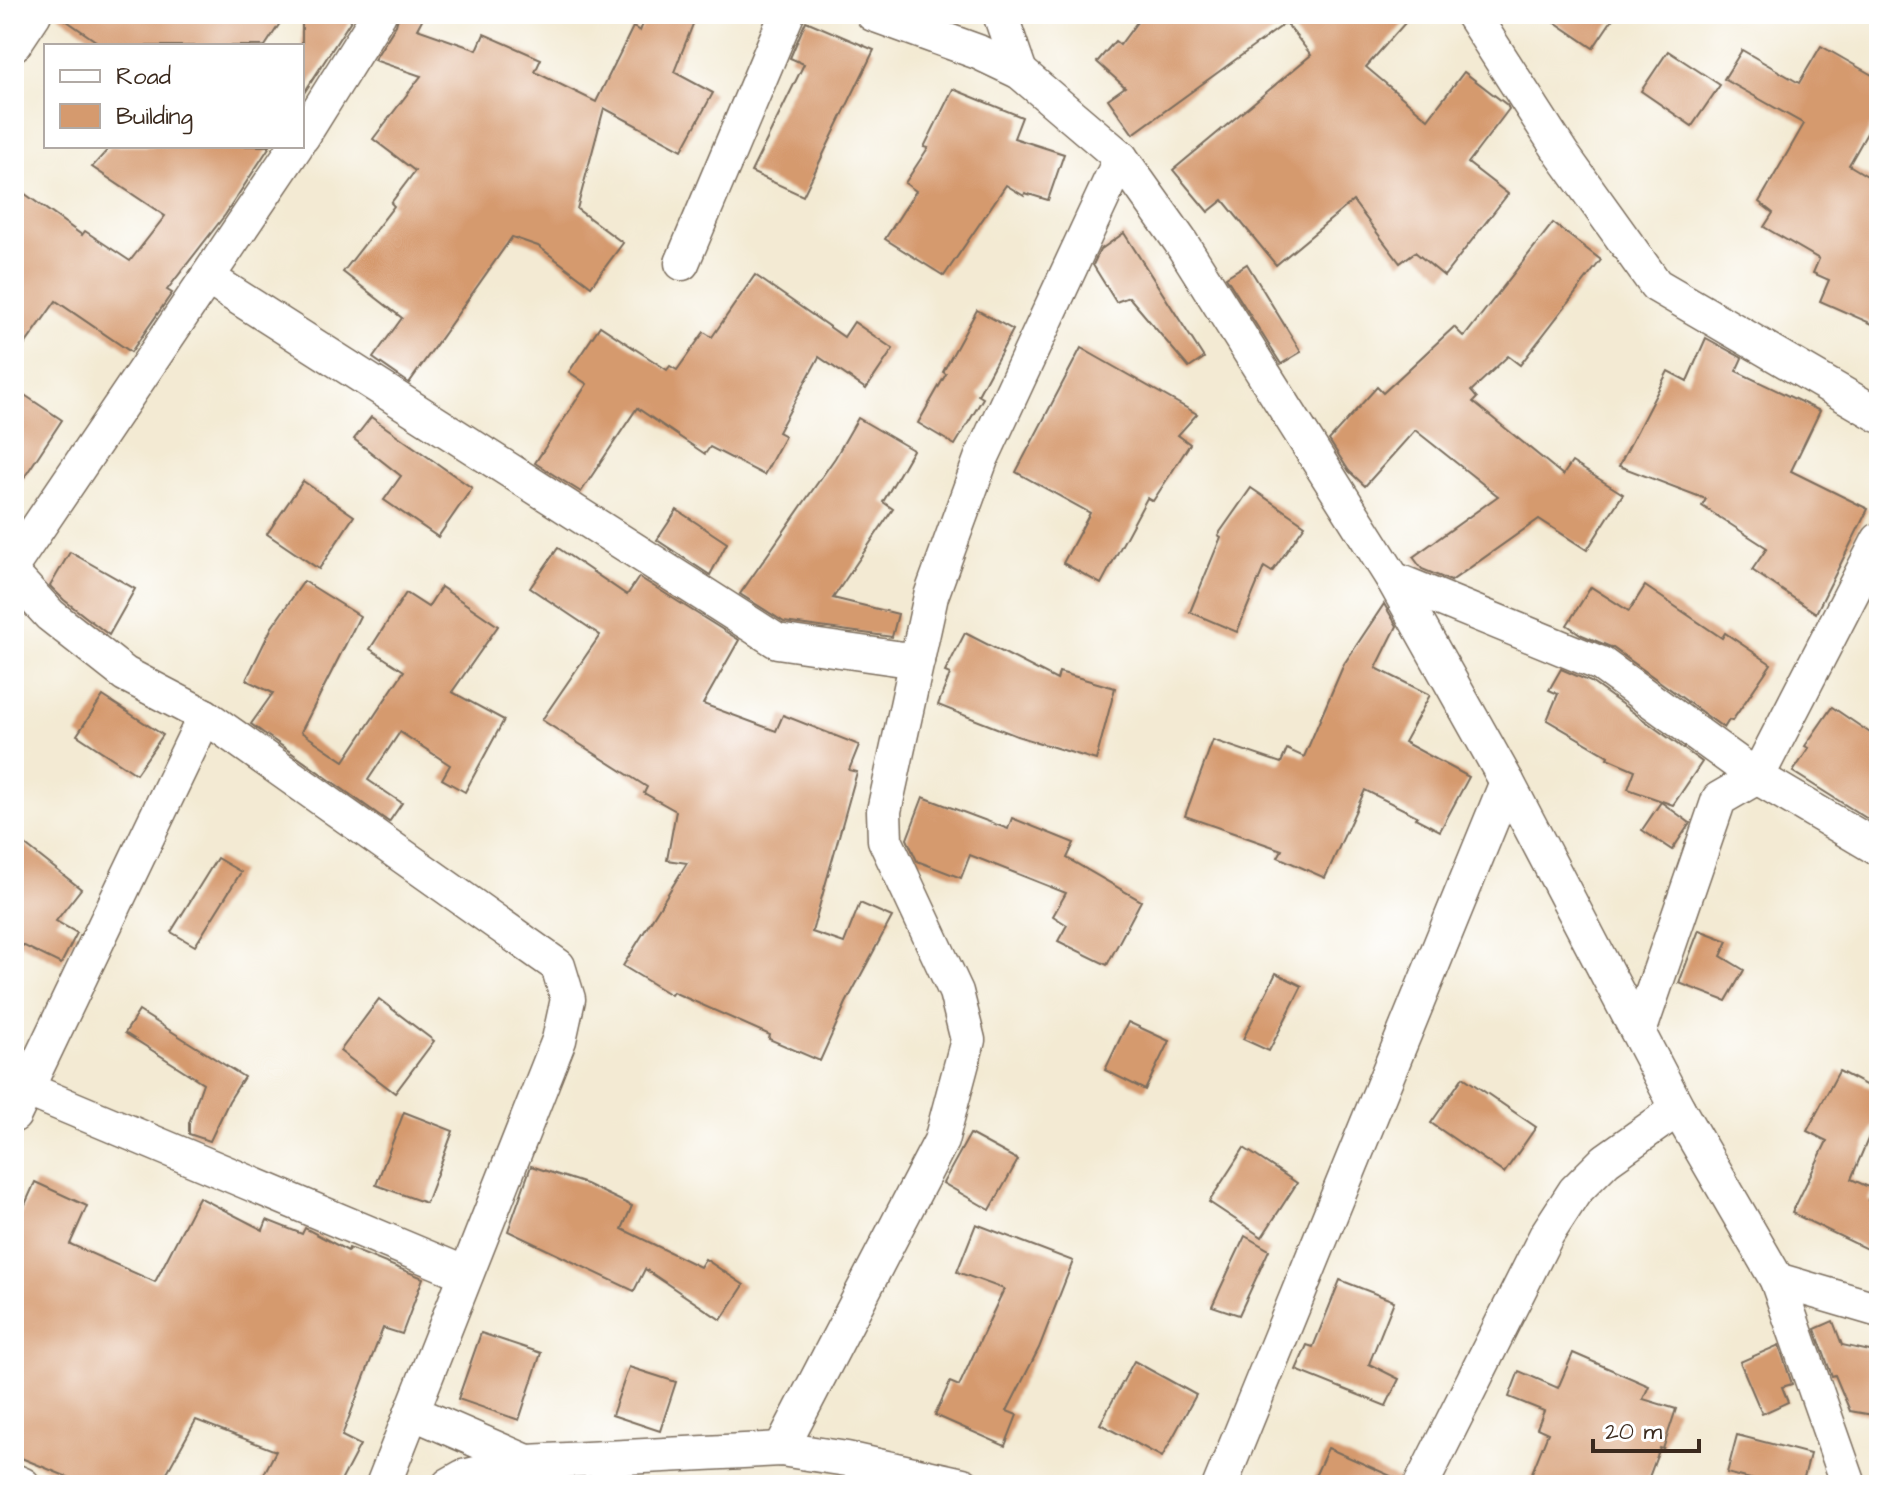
<svg xmlns="http://www.w3.org/2000/svg" width="1893" height="1499" viewBox="0 0 1893 1499" font-family="'Architects Daughter',sans-serif">
	<style>
		.building { fill: #d59a6e }
		.lines { fill: none; stroke-linecap: round; stroke-linejoin: round }
		.minor-casing { stroke: #7b6d5d; stroke-width: 37 }
		.minor { stroke: #fff; stroke-width: 34 }
	</style>
	<rect width="100%" height="100%" fill="#fff"/>
	<filter id="ink" filterUnits="userSpaceOnUse"><feTurbulence type="fractalNoise" baseFrequency=".0125" numOctaves="2"/><feDisplacementMap in="SourceGraphic" scale="16" xChannelSelector="R" yChannelSelector="G"/><feConvolveMatrix kernelMatrix="1 2 1 2 8 2 1 2 1" color-interpolation-filters="sRGB"/></filter>
	<filter id="wash" filterUnits="userSpaceOnUse"><feTurbulence type="fractalNoise" baseFrequency=".006" numOctaves="4" result="noise"/><feDisplacementMap in="SourceGraphic" scale="32" xChannelSelector="R" yChannelSelector="G"/><feGaussianBlur stdDeviation="1.8" result="paint"/><feColorMatrix in="noise" values="0 0 0 0 0 0 0 0 0 0 0 0 0 0 0 0 0 1.4 0 .05"/><feComposite in="paint" operator="in"/></filter>
	<g filter="url(#wash)">
		<rect width="100%" height="100%" fill="#f3ead3"/>
		<g id="blocks">
			<g class="building">
				<path d="M57 14H286L265 46H103Z"/>
				<path d="M302 14H355L302 96Z"/>
				<path d="M399 14H425L417 29 477 50 484 34 541 59 535 72 596 102 633 27 640 31 647 14H697L674 72 713 93 682 150 604 108 577 209 623 243 591 286 538 246 512 237 409 383 373 358 402 318 343 272 394 206 391 203 415 171 373 139 421 76 374 60 396 25Z"/>
				<path d="M1143 14H1413L1366 67 1428 119 1464 72 1507 105 1509 109 1468 163 1508 194 1444 276 1415 252 1400 263 1353 201 1276 265 1223 200 1208 212 1173 170 1311 55 1286 23 1133 134 1108 99 1125 87 1097 62 1115 41 1120 45Z"/>
				<path d="M1543 14H1616L1593 48Z"/>
				<path d="M806 21 874 50 803 196 751 172 804 64 790 58Z"/>
				<path d="M1821 46 1879 79V112L1849 165 1879 183V327L1820 301 1829 280 1813 273 1819 259 1764 227 1773 213 1759 202 1804 124 1724 79 1742 50 1799 83Z"/>
				<path d="M1668 51 1720 85 1692 126 1641 91Z"/>
				<path d="M953 89 1022 117 1014 138 1064 154 1048 200 1025 193 1024 196 1006 185 944 276 885 239 916 191 905 183 928 148 924 147Z"/>
				<path d="M111 146H270L225 215 167 290 172 293 131 352 56 301 14 360V186L82 235 85 231 130 261 165 216 92 167Z"/>
				<path d="M1553 223 1601 260 1520 365 1508 356 1471 391 1477 398 1473 402 1563 475 1572 462 1623 494 1587 550 1539 519 1451 581 1422 569 1413 557 1498 496 1415 430 1365 486 1349 471 1329 440 1377 387 1383 393 1454 327 1464 337Z"/>
				<path d="M1124 233 1204 358 1189 368 1129 297 1116 302 1093 265 1100 250Z"/>
				<path d="M1247 264 1301 352 1281 364 1226 277Z"/>
				<path d="M755 275 844 337 854 322 893 349 866 389 819 357 778 432 785 436 764 475 710 447 705 454 637 408 581 492 535 463 587 384 569 372 600 326 667 370 670 366 677 370 704 332 712 337Z"/>
				<path d="M977 310 1013 330 978 395 983 398 955 445 918 423 946 374 943 372Z"/>
				<path d="M1706 338 1742 358 1736 371 1820 411 1791 471 1868 509 1816 613 1752 570 1767 548 1702 506 1706 499 1619 466 1668 371 1687 381Z"/>
				<path d="M1081 348 1197 414 1178 435 1190 444 1153 501 1147 498 1101 584 1063 563 1090 513 1016 472Z"/>
				<path d="M14 388 62 420 14 493Z"/>
				<path d="M371 417 472 488 438 537 384 500 401 476 354 439Z"/>
				<path d="M858 418 913 450 883 502 893 509 833 598 898 614 892 637 784 622 740 594 835 458Z"/>
				<path d="M303 481 354 516 319 569 267 534Z"/>
				<path d="M1251 488 1305 525 1272 572 1264 567 1237 632 1190 612 1221 537 1218 535Z"/>
				<path d="M677 510 727 543 710 575 657 540Z"/>
				<path d="M558 548 627 595 639 577 739 640 703 704 776 731 783 715 859 745 849 770 857 772 812 932 844 943 860 903 892 917 846 1003 820 1061 769 1039 770 1035 673 992 671 995 623 966 687 863 667 860 676 811 644 793 647 787 542 720 600 635 530 588Z"/>
				<path d="M70 552 135 589 109 635 64 600 50 586Z"/>
				<path d="M304 581 360 616 301 732 344 761 404 671 370 649 406 593 428 607 441 587 498 626 452 692 504 720 465 792 442 779 450 765 400 732 368 780 402 803 389 822 251 724 273 693 246 680 272 627Z"/>
				<path d="M1645 586 1722 638 1725 633 1771 664 1732 721 1729 720 1724 728 1613 648 1582 635 1567 625 1591 587 1629 611Z"/>
				<path d="M1384 604 1397 626 1376 668 1430 695 1404 742 1469 777 1440 831 1415 818 1417 816 1365 790 1325 878 1278 857 1282 850 1185 816 1213 740 1281 763 1287 749 1304 757 1344 664Z"/>
				<path d="M965 633 1057 680 1059 672 1115 688 1096 760 1017 736 938 705 950 674 945 672Z"/>
				<path d="M1561 669 1591 682 1702 762 1673 805 1628 789 1635 770 1607 758 1608 756 1547 720 1558 694 1549 690Z"/>
				<path d="M103 696 163 735 136 774 77 735Z"/>
				<path d="M1832 707 1879 739V826L1793 772 1809 748 1805 746Z"/>
				<path d="M923 797 1008 829 1012 818 1074 843 1067 858 1141 901 1107 965 1058 941 1067 925 1053 916 1066 893 970 855 961 878 917 861 907 839Z"/>
				<path d="M1661 802 1690 823 1672 850 1642 830Z"/>
				<path d="M14 836 81 889 56 921 77 933 61 964 14 941Z"/>
				<path d="M217 858 241 872 195 946 171 932Z"/>
				<path d="M1699 930 1728 941 1721 956 1744 970 1726 1001 1679 983Z"/>
				<path d="M1276 973 1302 986 1269 1051 1243 1039Z"/>
				<path d="M379 999 434 1041 395 1093 340 1051Z"/>
				<path d="M139 1011 244 1077 229 1101 210 1141 189 1134V1123L203 1083 125 1033Z"/>
				<path d="M1128 1022 1169 1041 1145 1090 1105 1070Z"/>
				<path d="M1839 1071 1879 1092V1113L1851 1179 1873 1189 1868 1200 1879 1205V1255L1792 1213 1827 1141 1807 1131Z"/>
				<path d="M1463 1077 1536 1127 1504 1173 1431 1123Z"/>
				<path d="M404 1112 453 1131 426 1203 376 1185Z"/>
				<path d="M970 1134 1018 1160 990 1210 943 1183Z"/>
				<path d="M1244 1148 1297 1183 1262 1237 1209 1202Z"/>
				<path d="M531 1166 586 1184 632 1206 622 1229 700 1267 705 1259 744 1285 721 1320 645 1269 634 1291 508 1231Z"/>
				<path d="M35 1182 87 1206 70 1244 155 1282 199 1197 263 1230 267 1220 302 1234 305 1228 348 1251 349 1248 423 1278 402 1334 383 1328 342 1436 360 1445 339 1485H258L276 1451 196 1420 160 1485H87L14 1455V1229Z"/>
				<path d="M976 1224 1073 1261 1039 1348 1007 1411 1017 1415 1005 1446 935 1415 950 1382 959 1386 1004 1289 957 1272Z"/>
				<path d="M1245 1236 1269 1250 1239 1315 1212 1306Z"/>
				<path d="M1340 1280 1394 1301 1369 1364 1399 1379 1386 1406 1296 1370 1307 1345 1313 1347Z"/>
				<path d="M1833 1321 1842 1345 1879 1353V1416L1850 1411 1835 1375 1832 1376 1815 1329Z"/>
				<path d="M481 1333 541 1353 519 1420 458 1399Z"/>
				<path d="M1779 1345 1792 1384 1782 1387 1788 1402 1762 1414 1740 1362Z"/>
				<path d="M1573 1353 1649 1386 1643 1399 1676 1409 1663 1449 1660 1448 1646 1485H1527L1548 1433 1537 1428 1544 1411 1509 1397 1519 1371 1558 1388Z"/>
				<path d="M1134 1361 1196 1395 1162 1457 1100 1424Z"/>
				<path d="M629 1367 676 1382 660 1431 612 1415Z"/>
				<path d="M1737 1435 1810 1454 1802 1485H1773L1727 1473Z"/>
				<path d="M1328 1448 1402 1481 1401 1485H1311Z"/>
			</g>
		</g>
	</g>
	<g filter="url(#ink)">
		<use href="#blocks" fill-opacity="0" stroke="#7b6d5d" stroke-width="2"/>
		<g class="lines">
			<defs>
				<g id="minor">
					<path d="M873 14 978 52 1020 72 1121 158 1180 241 1393 579 1507 782 1678 1109 1777 1280 1849 1485"/>
					<path d="M1000 14 1020 72"/>
					<path d="M1472 14 1562 154 1656 285 1879 415"/>
					<path d="M14 44 34 14"/>
					<path d="M302 137 379 14"/>
					<path d="M682 263 787 14"/>
					<path d="M208 278 777 641 917 661"/>
					<path d="M14 563 296 146"/>
					<path d="M14 576 50 615 125 674 205 716 558 966 568 999 559 1040 383 1485"/>
					<path d="M1393 579 1601 664 1757 777 1879 849"/>
					<path d="M1639 1032 1719 799 1757 777 1879 540"/>
					<path d="M26 1089 466 1274"/>
					<path d="M14 1115 205 716"/>
					<path d="M1777 1280 1879 1310"/>
					<path d="M412 1412 527 1462"/>
					<path d="M781 1449 941 1141 968 1040 956 992 885 840 884 811 931 596 981 459 1121 158"/>
					<path d="M14 1481 23 1485"/>
					<path d="M449 1485 463 1477 527 1462 781 1449 847 1459 963 1485"/>
					<path d="M1220 1485 1507 782"/>
					<path d="M1421 1485 1547 1234 1575 1191 1606 1160 1678 1109"/>
				</g>
			</defs>
			<use href="#minor" class="minor-casing"/>
			<use href="#minor" class="minor"/>
		</g>
	</g>
	<rect width="1893" height="1499" fill="none" stroke="#fff" stroke-width="48"/>
	<rect x="44" y="44" width="260" height="104" fill="#ffffff" stroke="#b1aaa5" stroke-width="2"/>
	<rect x="60" y="70" width="40" height="12" fill="#ffffff" stroke="#b1aaa5" stroke-width="2"/>
	<text x="116" y="84" font-size="24" fill="#3b2a1e">Road</text>
	<rect x="60" y="104" width="40" height="24" fill="#d59a6e" stroke="#b1aaa5" stroke-width="2"/>
	<text x="116" y="124" font-size="24" fill="#3b2a1e">Building</text>
	<path d="M1593 1439v12h106v-12" fill="none" stroke="#3b2a1e" stroke-width="4"/>
	<text x="1605" y="1439" font-size="24" fill="#3b2a1e" stroke="#ffffff" stroke-width="6" paint-order="stroke">20 m</text>
</svg>
